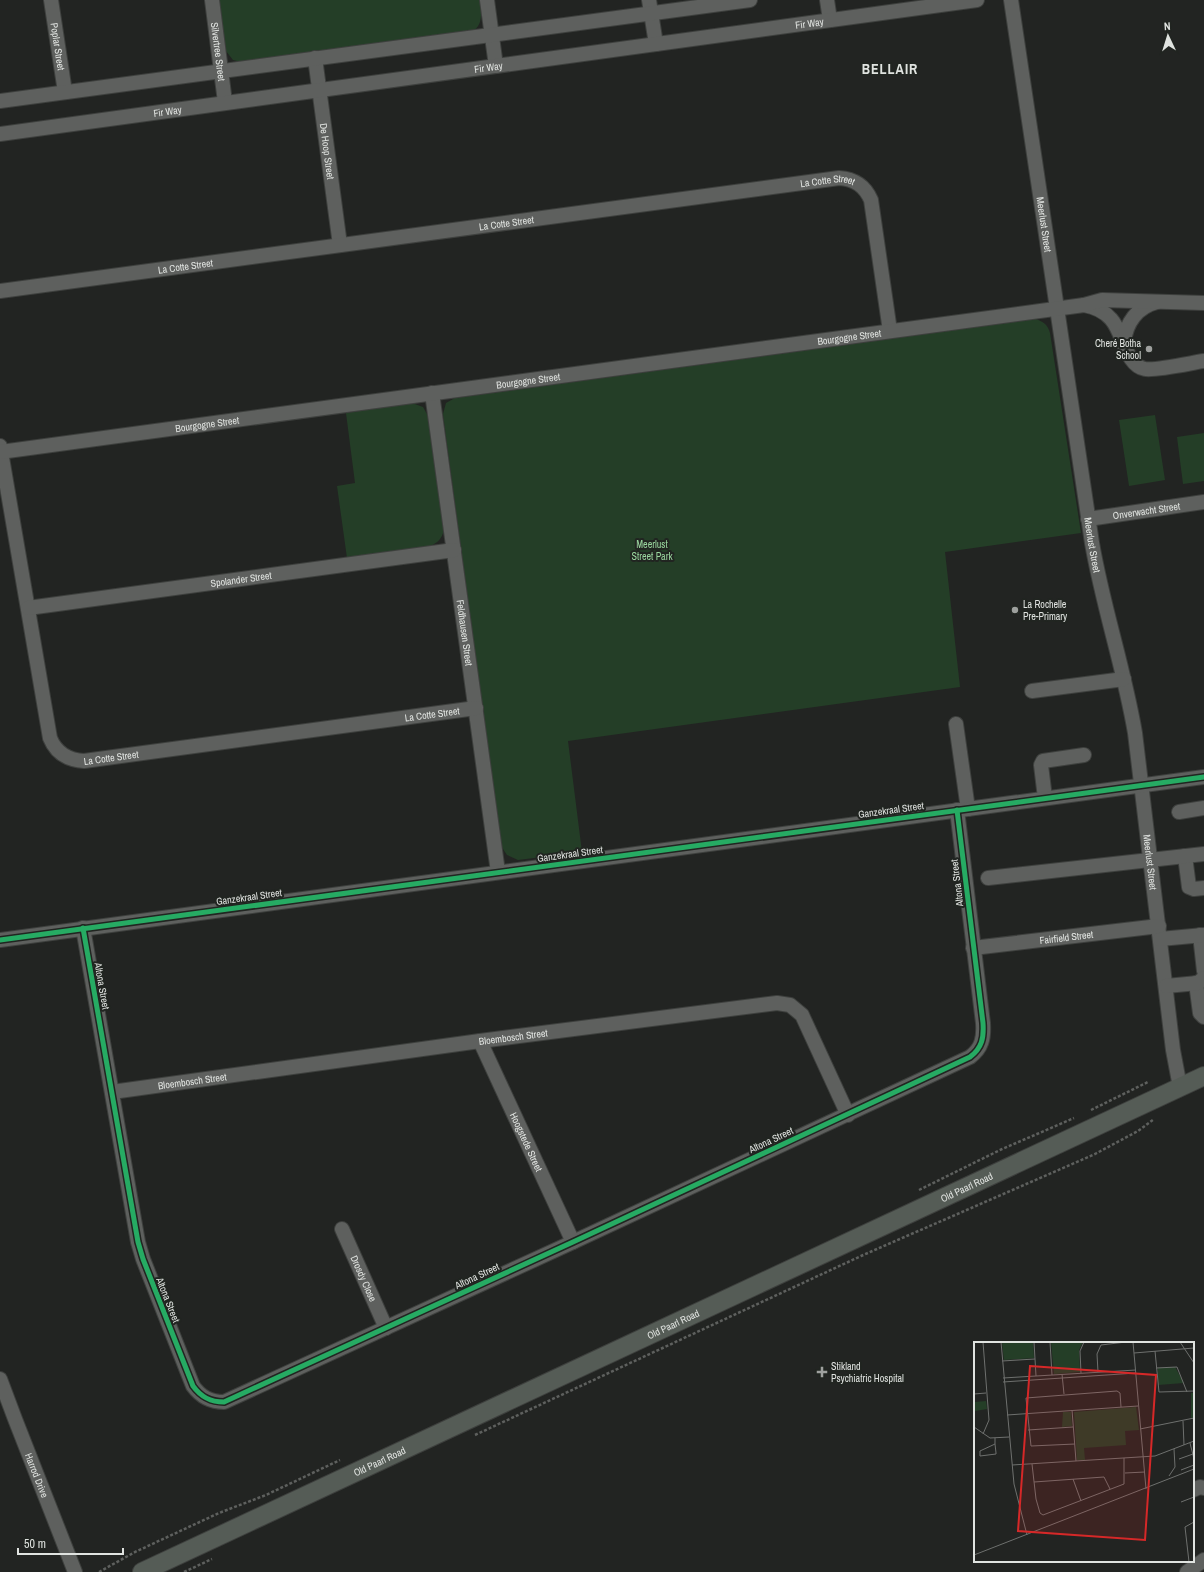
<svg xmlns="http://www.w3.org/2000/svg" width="1204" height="1572" viewBox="0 0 1204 1572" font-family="'Archivo Narrow',sans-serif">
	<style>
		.green { fill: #243e27 }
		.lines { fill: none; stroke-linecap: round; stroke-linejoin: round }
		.minor-casing { stroke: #3e403e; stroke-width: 16 }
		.major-casing { stroke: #3e403e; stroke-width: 20 }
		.path { stroke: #5e605e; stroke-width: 2.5; stroke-dasharray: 3 2; stroke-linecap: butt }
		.minor { stroke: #5e605e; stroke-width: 14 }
		.major { stroke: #555c56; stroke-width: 18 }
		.cycleway-casing { stroke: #212521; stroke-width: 8 }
		.cycleway { stroke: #26ab63; stroke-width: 5 }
		.poi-dot { fill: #9ea09e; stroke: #212521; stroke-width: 1.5 }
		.labels { text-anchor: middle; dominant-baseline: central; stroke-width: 4; stroke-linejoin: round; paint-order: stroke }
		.street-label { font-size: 10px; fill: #e0e3e0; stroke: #212521 }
		.poi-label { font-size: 10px; fill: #e0e3e0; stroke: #212521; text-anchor: start }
		.park-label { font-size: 10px; fill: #99d59e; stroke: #212521 }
		.district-label { font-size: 14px; font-weight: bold; letter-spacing: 1px; fill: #e0e3e0; stroke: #212521 }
		.inset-road { fill: none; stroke: #6e706e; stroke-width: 1 }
		.view { fill: #d62828; fill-opacity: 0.15; stroke: #d62828; stroke-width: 2 }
		.inset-edge { fill: none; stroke: #e0e3e0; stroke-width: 2 }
	</style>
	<rect width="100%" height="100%" fill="#222422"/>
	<g class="green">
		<path d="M219 0H480C481 12 484 24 472 32L241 62 233 60 226 51Z"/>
		<path d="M1035 319C1043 321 1048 325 1050 333L1081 533 945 552 960 687 568 741 582 852 518 860 507 855 501 846 443 414 446 403 455 398Z"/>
		<path d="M412 403 423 407 428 416 444 530C442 538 438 543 430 546L347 558 337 486 355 483 346 413Z"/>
		<path d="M1155 415 1165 480 1129 486 1119 420Z"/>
		<path d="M1204 433V481L1183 484 1177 437Z"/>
	</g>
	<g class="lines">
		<defs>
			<g id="minor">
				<path id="s1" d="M51 0 65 92"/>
				<path id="s2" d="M212 0 225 102"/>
				<path d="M487 0 496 66"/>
				<path d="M649 0 656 44"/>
				<path d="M827 0 830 20"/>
				<path id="s3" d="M1011 0 1092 543C1103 607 1124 668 1135 733L1173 1050 1180 1087"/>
				<path id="s4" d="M315 58 340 245"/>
				<path d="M0 101 750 0"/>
				<path id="s5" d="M0 134 977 0"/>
				<path id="s6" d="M0 291 839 178C855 179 865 186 871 200L890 331"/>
				<path d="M1084 305C1095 307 1104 311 1111 319 1124 333 1125 365 1145 369 1156 371 1191 363 1204 361"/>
				<path d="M1124 342C1126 323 1137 307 1157 302"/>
				<path id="s7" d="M432 393 498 872"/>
				<path id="s8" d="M0 446 50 738C56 753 68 760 84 761L476 708"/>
				<path id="s9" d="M0 452 1084 305 1102 300 1204 303"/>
				<path id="s10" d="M1088 519 1204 502"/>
				<path id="s11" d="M28 608 454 550"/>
				<path d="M1032 691 1124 679"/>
				<path d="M956 724 968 809"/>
				<path d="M1045 798 1041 765 1043 761 1084 755"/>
				<path d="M1179 812 1204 808"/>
				<path d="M1185 856 1189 887 1194 889 1204 888"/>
				<path d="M988 878 1204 854"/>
				<path d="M83 928 138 1242 143 1259 193 1386C201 1397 210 1402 224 1402L573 1242 970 1057C982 1048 984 1038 983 1023L957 810"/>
				<path d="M1200 935 1204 971"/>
				<path d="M1160 939 1204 935"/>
				<path d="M0 940 1204 777"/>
				<path id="s12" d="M973 948 1159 926"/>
				<path d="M1196 983 1200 1013 1204 1017"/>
				<path d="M1166 986 1198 983 1204 978"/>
				<path id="s13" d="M480 1041 573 1242"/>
				<path id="s14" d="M112 1092 480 1041 777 1003 790 1005 802 1015 848 1115"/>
				<path id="s15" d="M342 1229 386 1328"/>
				<path id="s16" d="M0 1379 15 1419 75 1572"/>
				<path d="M1193 1490 1200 1487 1204 1488"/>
				<path d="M1187 1572 1204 1560"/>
			</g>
			<g id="major">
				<path id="s17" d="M142 1572 1204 1076"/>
			</g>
		</defs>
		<use href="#minor" class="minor-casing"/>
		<use href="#major" class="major-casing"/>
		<g class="path">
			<path d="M1091 1110 1148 1082"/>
			<path d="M919 1190 1000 1150 1074 1118"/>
			<path d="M475 1435 861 1256 1095 1154 1138 1131 1154 1119"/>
			<path d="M99 1572 135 1552 219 1513 266 1495 340 1460"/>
			<path d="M184 1572 212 1559"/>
		</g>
		<use href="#minor" class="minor"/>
		<use href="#major" class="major"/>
		<defs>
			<g id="cycleway">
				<path d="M83 928 138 1242 143 1259 193 1386C201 1397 210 1402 224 1402L573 1242 970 1057C982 1048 984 1038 983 1023L957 810"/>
				<path d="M0 940 1204 777"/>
			</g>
		</defs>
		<use href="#cycleway" class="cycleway-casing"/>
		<use href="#cycleway" class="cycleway"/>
	</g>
	<g class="poi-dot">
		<circle cx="1149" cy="349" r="4"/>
		<circle cx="1015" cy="610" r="4"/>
		<path d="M820 1366h4v4h4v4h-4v4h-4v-4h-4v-4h4z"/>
	</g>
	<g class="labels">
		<g class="street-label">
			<text stroke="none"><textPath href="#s5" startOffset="817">Fir Way</textPath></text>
			<text stroke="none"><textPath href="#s1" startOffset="47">Poplar Street</textPath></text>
			<text stroke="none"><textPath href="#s2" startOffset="52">Silvertree Street</textPath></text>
			<text stroke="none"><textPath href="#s5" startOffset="493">Fir Way</textPath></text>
			<text stroke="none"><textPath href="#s5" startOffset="169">Fir Way</textPath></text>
			<text stroke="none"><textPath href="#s4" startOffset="94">De Hoop Street</textPath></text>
			<text stroke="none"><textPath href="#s6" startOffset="835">La Cotte Street</textPath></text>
			<text stroke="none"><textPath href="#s6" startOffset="511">La Cotte Street</textPath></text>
			<text stroke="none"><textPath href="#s3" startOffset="227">Meerlust Street</textPath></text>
			<text stroke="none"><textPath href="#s6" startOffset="187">La Cotte Street</textPath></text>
			<text stroke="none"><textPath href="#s9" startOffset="857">Bourgogne Street</textPath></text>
			<text stroke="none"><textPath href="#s9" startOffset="533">Bourgogne Street</textPath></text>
			<text stroke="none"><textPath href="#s9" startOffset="209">Bourgogne Street</textPath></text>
			<text stroke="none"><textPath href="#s10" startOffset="59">Onverwacht Street</textPath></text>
			<text stroke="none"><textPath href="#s3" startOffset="551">Meerlust Street</textPath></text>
			<text stroke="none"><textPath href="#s11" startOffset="215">Spolander Street</textPath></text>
			<text stroke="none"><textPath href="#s7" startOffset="242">Feldhausen Street</textPath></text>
			<text stroke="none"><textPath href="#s8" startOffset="691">La Cotte Street</textPath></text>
			<text stroke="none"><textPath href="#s8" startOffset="367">La Cotte Street</textPath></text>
			<text transform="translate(891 810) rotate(-8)">Ganzekraal Street</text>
			<text transform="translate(570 854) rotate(-8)">Ganzekraal Street</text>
			<text stroke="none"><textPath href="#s3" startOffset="874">Meerlust Street</textPath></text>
			<text transform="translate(957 883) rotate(-97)">Altona Street</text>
			<text transform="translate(249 897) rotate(-8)">Ganzekraal Street</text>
			<text stroke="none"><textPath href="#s12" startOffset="94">Fairfield Street</textPath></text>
			<text transform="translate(102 986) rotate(80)">Altona Street</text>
			<text stroke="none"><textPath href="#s14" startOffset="405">Bloembosch Street</textPath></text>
			<text stroke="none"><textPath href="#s14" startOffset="81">Bloembosch Street</textPath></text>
			<text transform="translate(771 1140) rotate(-25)">Altona Street</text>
			<text stroke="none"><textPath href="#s13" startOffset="111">Hoogstede Street</textPath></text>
			<text stroke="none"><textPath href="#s17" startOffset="910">Old Paarl Road</textPath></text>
			<text transform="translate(477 1276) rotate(-25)">Altona Street</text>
			<text stroke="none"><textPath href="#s15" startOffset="54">Drosdy Close</textPath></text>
			<text transform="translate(168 1300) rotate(68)">Altona Street</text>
			<text stroke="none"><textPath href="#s17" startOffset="586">Old Paarl Road</textPath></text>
			<text stroke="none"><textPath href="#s17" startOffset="262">Old Paarl Road</textPath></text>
			<text stroke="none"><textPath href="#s16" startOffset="103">Harrod Drive</textPath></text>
		</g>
		<g class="poi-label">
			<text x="1141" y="343" text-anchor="end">Cheré Botha<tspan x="1141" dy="12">School</tspan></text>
			<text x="1023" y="604">La Rochelle<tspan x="1023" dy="12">Pre-Primary</tspan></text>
			<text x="831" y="1366">Stikland<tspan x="831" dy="12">Psychiatric Hospital</tspan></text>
		</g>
		<g class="park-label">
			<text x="652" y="544">Meerlust<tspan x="652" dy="12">Street Park</tspan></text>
		</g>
		<g class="district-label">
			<text x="890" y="69">BELLAIR</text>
		</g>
	</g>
	<g transform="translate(974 1342)">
		<rect width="220" height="220" fill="#222422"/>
		<path d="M28 0H59L60 16 30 18ZM77 0H109L105 8 106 30 80 32ZM201 25 210 41 184 43V26ZM217 51H220V75L217 76ZM12 59 13 67 1 69V60ZM162 65 165 88 151 89 152 103 110 106 111 118H103L100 70ZM89 70H97L98 84 88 85Z" fill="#243e27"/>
		<path class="inset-road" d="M27 0 40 142 53 193M60 0 62 34M76 0 78 33M159 0 172 147M206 0 220 21M181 9 185 50 220 49M160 11 220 6M28 19 61 17M182 26 203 25 213 50M124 30 123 12 127 3 152 0M107 31 106 9 110 0M88 32 90 52M29 36 162 28M29 40 162 31M0 52 12 51M98 68 102 119M33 73 164 64M209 79 210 103M0 85 16 96 35 95M166 87 220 76M54 88 99 85M9 92 15 78 9 0M21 96V102L22 111V112L6 114V109L21 102M216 101 220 117M101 102 57 104 52 56 143 49 146 51 147 65M205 117 219 112M58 122 62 157 66 171 69 173 150 142V116M38 123 181 114 220 99M207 128 220 123M151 131 171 130M195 134 201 125 200 107M99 137 107 159M60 140 130 135 136 147M207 160 220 155M0 213 220 127M215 220 211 185 220 180"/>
		<path class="view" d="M56 24 182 33 171 198 44 189Z"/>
		<rect width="220" height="220" class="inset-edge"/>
	</g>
	<g transform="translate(1168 36) rotate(356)" stroke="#212521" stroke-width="3" paint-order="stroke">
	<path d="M0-3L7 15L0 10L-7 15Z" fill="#e0e3e0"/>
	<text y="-6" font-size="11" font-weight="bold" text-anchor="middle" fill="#e0e3e0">N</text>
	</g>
	<path d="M18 1548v6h105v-6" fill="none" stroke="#e0e3e0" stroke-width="2"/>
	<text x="24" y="1548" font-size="12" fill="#e0e3e0" stroke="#212521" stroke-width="3" paint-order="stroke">50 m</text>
</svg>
